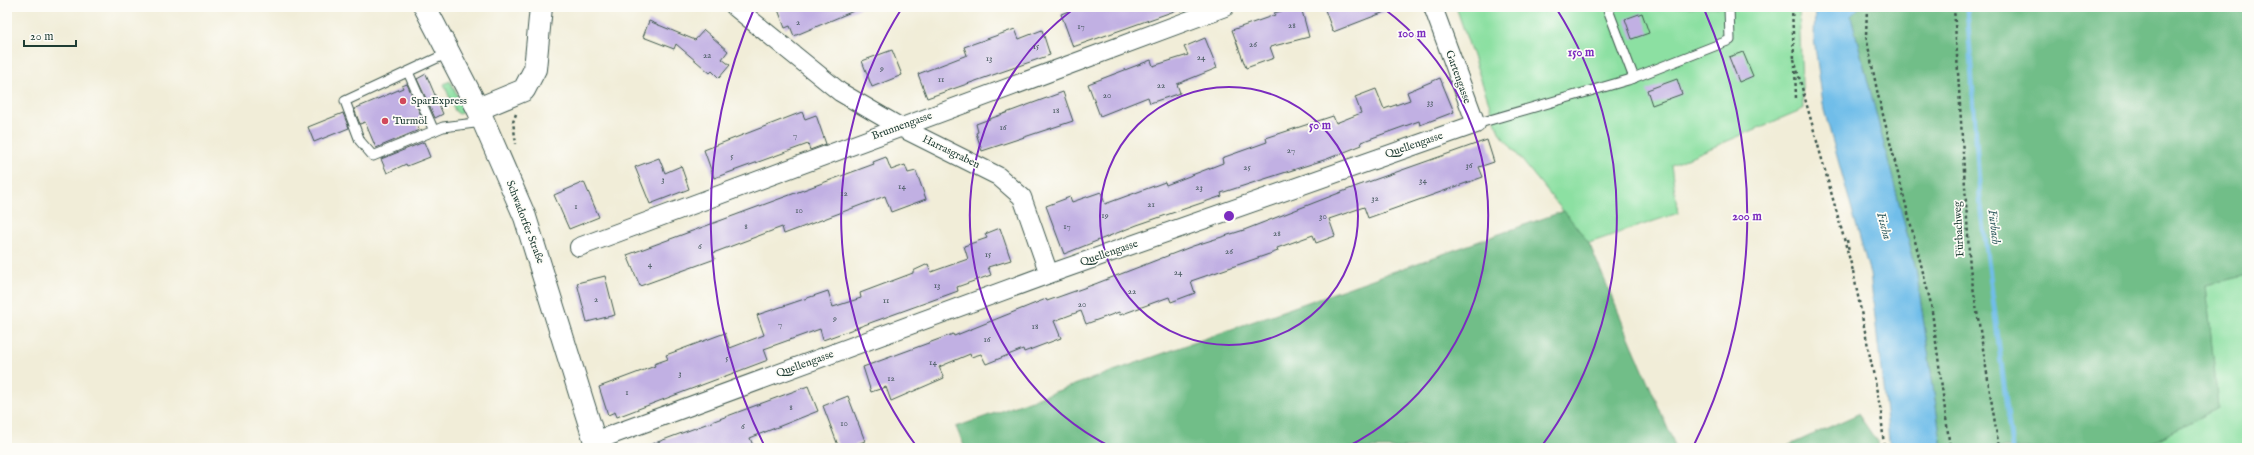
<svg xmlns="http://www.w3.org/2000/svg" width="2254" height="455" viewBox="0 0 2254 455" font-family="'IM FELL English',serif">
	<style>
		.green { fill: #8ce0a2; stroke: #568e6b }
		.forest { fill: #71be88; stroke: #487e5e }
		.water { fill: #6fbde9; stroke: #477d8e }
		.lines { fill: none; stroke-linecap: round; stroke-linejoin: round }
		.stream { stroke: #6fbde9; stroke-width: 5 }
		.building { fill: #c1b0e3 }
		.lane-casing { stroke: #3e574d; stroke-width: 11 }
		.street-casing { stroke: #3e574d; stroke-width: 20 }
		.secondary-casing { stroke: #3e574d; stroke-width: 24 }
		.path { stroke: #3e574d; stroke-width: 2.5; stroke-dasharray: 3 3; stroke-linecap: butt }
		.lane { stroke: #fff; stroke-width: 9 }
		.street { stroke: #fff; stroke-width: 18 }
		.secondary { stroke: #fff; stroke-width: 22 }
		.ring { fill: none; stroke: #7b2cbf; stroke-width: 2 }
		.poi-dot { fill: #d1495b; stroke: #fdfcf7; stroke-width: 1.5 }
		.labels { text-anchor: middle; dominant-baseline: central; stroke-width: 3.5; stroke-linejoin: round; paint-order: stroke }
		.number-label { font-size: 9px; fill: #485a60 }
		.street-label { font-size: 11px; fill: #1f3d34; stroke: #fdfcf7 }
		.poi-label { font-size: 11px; fill: #1f3d34; stroke: #fdfcf7; text-anchor: start }
		.water-label { font-size: 12px; font-style: italic; fill: #335d61; stroke: #fdfcf7 }
		.centre { fill: #7b2cbf; stroke: #fdfcf7; stroke-width: 2 }
		.ring-label { font-size: 12px; text-anchor: middle; font-weight: bold; fill: #7b2cbf; stroke: #fdfcf7; stroke-width: 3.5; stroke-linejoin: round; paint-order: stroke }
	</style>
	<rect width="100%" height="100%" fill="#fdfcf7"/>
	<filter id="ink" filterUnits="userSpaceOnUse"><feTurbulence type="fractalNoise" baseFrequency=".025" numOctaves="2"/><feDisplacementMap in="SourceGraphic" scale="8" xChannelSelector="R" yChannelSelector="G"/><feConvolveMatrix kernelMatrix="1 2 1 2 8 2 1 2 1" color-interpolation-filters="sRGB"/></filter>
	<filter id="wash" filterUnits="userSpaceOnUse"><feTurbulence type="fractalNoise" baseFrequency=".012" numOctaves="4" result="noise"/><feDisplacementMap in="SourceGraphic" scale="16" xChannelSelector="R" yChannelSelector="G"/><feGaussianBlur stdDeviation="0.9" result="paint"/><feColorMatrix in="noise" values="0 0 0 0 0 0 0 0 0 0 0 0 0 0 0 0 0 1.4 0 .05"/><feComposite in="paint" operator="in"/></filter>
	<g filter="url(#wash)">
		<rect width="100%" height="100%" fill="#f1edd8"/>
		<g class="green">
			<path d="M1456 7H1799L1803 109 1671 165 1678 213 1589 243 1499 132Z"/>
			<path d="M450 81 463 107V112L459 114 455 111 444 84Z"/>
			<path d="M2247 275V448H2142L2218 408 2206 285Z"/>
		</g>
		<g class="forest">
			<path d="M1860 7H2247V275L2206 285 2218 408 2142 448H1942L1916 269 1851 16Z"/>
			<path d="M1564 211 1589 243 1676 448H965L956 427Z"/>
			<path d="M1858 414 1878 443V448H1783Z"/>
		</g>
		<path class="water" d="M1815 7H1860L1851 16 1916 269 1942 448H1890L1870 274 1824 110 1814 39Z"/>
		<g class="lines">
			<path class="stream" d="M1967 7 1980 197 2012 448"/>
		</g>
		<g id="blocks">
			<g class="building">
				<path d="M777 7H863L794 36 790 26 785 28Z"/>
				<path d="M1080 7H1180V9L1073 47 1061 14Z"/>
				<path d="M1296 7H1301L1309 37 1270 47 1274 58 1246 68 1232 30 1275 15 1274 13Z"/>
				<path d="M1324 7H1395V8L1333 32Z"/>
				<path d="M1642 13 1649 33 1632 39 1625 19Z"/>
				<path d="M649 21 695 40 704 30 728 51 722 59 730 65 719 78 712 71 710 73 676 44 674 49 643 37Z"/>
				<path d="M1015 29 1019 39 1042 30 1050 55 927 98 918 74 967 55 964 47Z"/>
				<path d="M1205 38 1217 68 1177 84 1180 93 1150 103 1148 97 1100 116 1088 84 1151 60 1153 66 1188 55 1184 47Z"/>
				<path d="M892 50 902 75 872 87 862 61Z"/>
				<path d="M1743 52 1753 76 1739 82 1729 57Z"/>
				<path d="M426 74 443 114 435 118 417 79Z"/>
				<path d="M1440 78 1454 112 1420 125 1419 121 1361 142 1362 145 1327 159 1221 193 1222 196 1137 225 1064 254 1046 206 1070 197 1072 202 1101 192 1105 204 1165 182 1166 185 1223 163 1222 158 1267 142 1266 138 1333 116 1336 123 1361 113 1355 97 1376 89 1384 109 1410 100 1407 92Z"/>
				<path d="M1677 79 1682 94 1652 105 1647 90Z"/>
				<path d="M407 84 424 122 417 125 419 130 376 148 365 122 360 124 354 109 403 88 402 86Z"/>
				<path d="M1063 92 1073 121 982 151 976 133 978 132 976 124Z"/>
				<path d="M802 112 805 119 816 115 826 144 810 150 808 144 714 178 704 150Z"/>
				<path d="M343 113 349 128 314 142 308 127Z"/>
				<path d="M1487 140 1494 162 1479 167 1483 177 1368 218 1364 207 1329 219 1335 236 1316 243 1313 235 1277 248 1278 251 1191 281 1195 293 1171 302 1169 297 1120 315 1119 312 1086 324 1081 311 1054 321 1061 338 1024 352 1023 349 986 364 981 354 971 357 970 354 939 367 944 378 891 401 886 387 871 392 863 367 953 334 954 336 1046 299 1047 301 1095 284 1193 246 1244 230 1357 186Z"/>
				<path d="M424 142 430 157 407 166 406 164 387 173 381 159Z"/>
				<path d="M886 157 891 170 905 165 908 173 916 171 926 199 891 212 885 196 784 234 782 227 713 253 715 259 640 286 627 255 874 164 873 162Z"/>
				<path d="M659 158 665 173 681 166 689 189 650 204 635 167Z"/>
				<path d="M584 182 599 217 569 229 554 195Z"/>
				<path d="M1000 228 1011 260 988 267 991 275 957 287 958 291 823 340 820 329 764 349 768 360 617 417 615 412 608 415 599 387 655 366 654 364 668 359 666 355 725 333 730 348 764 335 757 315 828 291 833 307 861 298 860 293 913 273V271L928 264 931 272 968 259 964 246 987 238 985 234Z"/>
				<path d="M605 276 615 315 587 322 577 283Z"/>
				<path d="M808 386 818 411 750 438 754 448H647V446Z"/>
				<path d="M848 396 865 441 847 448H839L823 406Z"/>
			</g>
		</g>
	</g>
	<g filter="url(#ink)">
		<use href="#blocks" fill-opacity="0" stroke="#3e574d" stroke-width="1"/>
		<g class="lines">
			<defs>
				<g id="lane">
					<path d="M1607 7 1634 78"/>
					<path d="M448 53 345 101 360 141 373 156 443 127 483 122"/>
					<path d="M408 72 434 131"/>
					<path d="M1476 124 1628 80 1730 40 1729 7"/>
				</g>
				<g id="street">
					<path d="M735 7 840 92 900 127 998 176 1022 197 1049 274"/>
					<path d="M579 247 1225 7"/>
					<path d="M595 441 1049 274 1476 124 1433 7"/>
				</g>
				<g id="secondary">
					<path d="M425 7 478 109 525 217 597 448"/>
					<path d="M478 109 524 90 535 69 541 7"/>
				</g>
			</defs>
			<use href="#lane" class="lane-casing"/>
			<use href="#street" class="street-casing"/>
			<use href="#secondary" class="secondary-casing"/>
			<g class="path">
				<path d="M1792 7 1794 60"/>
				<path d="M1867 7 1866 36 1878 95 1931 304 1950 448"/>
				<path d="M1954 7 1970 268 1999 448"/>
				<path d="M1794 59 1853 271"/>
				<path d="M1795 65 1796 99"/>
				<path d="M516 114 513 122 516 144"/>
				<path d="M1847 240 1849 251"/>
				<path d="M1853 271 1881 412 1884 448"/>
			</g>
			<use href="#lane" class="lane"/>
			<use href="#street" class="street"/>
			<use href="#secondary" class="secondary"/>
		</g>
	</g>
	<g class="ring">
		<circle cx="1229" cy="216" r="129"/>
		<path d="M1113 448A259 259 0 0 1 1075 8M1383 8A259 259 0 0 1 1345 448"/>
		<path d="M917 447A388 388 0 0 1 902 8M1556 8A388 388 0 0 1 1541 447"/>
		<path d="M765 447A518 518 0 0 1 754 9M1704 9A518 518 0 0 1 1693 447"/>
	</g>
	<g class="poi-dot">
		<circle cx="403" cy="101" r="4"/>
		<circle cx="385" cy="121" r="4"/>
	</g>
	<g class="labels">
		<g class="number-label">
			<text x="798" y="22">2</text>
			<text x="1292" y="25">28</text>
			<text x="1081" y="26">17</text>
			<text x="1253" y="44">26</text>
			<text x="1036" y="46">15</text>
			<text x="707" y="55">2a</text>
			<text x="1201" y="57">24</text>
			<text x="989" y="58">13</text>
			<text x="882" y="68">9</text>
			<text x="941" y="79">11</text>
			<text x="1161" y="85">22</text>
			<text x="1107" y="95">20</text>
			<text x="1430" y="102">33</text>
			<text x="1056" y="110">18</text>
			<text x="1003" y="127">16</text>
			<text x="795" y="135">7</text>
			<text x="1291" y="150">27</text>
			<text x="732" y="156">5</text>
			<text x="1469" y="165">36</text>
			<text x="1247" y="167">25</text>
			<text x="663" y="179">3</text>
			<text x="1423" y="180">34</text>
			<text x="902" y="186">14</text>
			<text x="1199" y="187">23</text>
			<text x="844" y="193">12</text>
			<text x="1375" y="198">32</text>
			<text x="1151" y="204">21</text>
			<text x="576" y="206">1</text>
			<text x="799" y="210">10</text>
			<text x="1105" y="215">19</text>
			<text x="1323" y="216">30</text>
			<text x="746" y="226">8</text>
			<text x="1067" y="226">17</text>
			<text x="1277" y="233">28</text>
			<text x="700" y="246">6</text>
			<text x="1229" y="251">26</text>
			<text x="988" y="254">15</text>
			<text x="650" y="264">4</text>
			<text x="1178" y="272">24</text>
			<text x="937" y="285">13</text>
			<text x="1132" y="291">22</text>
			<text x="596" y="299">2</text>
			<text x="886" y="300">11</text>
			<text x="1082" y="304">20</text>
			<text x="835" y="318">9</text>
			<text x="780" y="324">7</text>
			<text x="1035" y="326">18</text>
			<text x="987" y="339">16</text>
			<text x="727" y="358">5</text>
			<text x="933" y="362">14</text>
			<text x="680" y="373">3</text>
			<text x="891" y="378">12</text>
			<text x="627" y="392">1</text>
			<text x="791" y="407">8</text>
			<text x="844" y="423">10</text>
			<text x="743" y="426">6</text>
		</g>
		<g class="street-label">
			<text transform="translate(1458 77) rotate(70)">Gartengasse</text>
			<text transform="translate(902 126) rotate(-20)">Brunnengasse</text>
			<text transform="translate(1414 145) rotate(-19)">Quellengasse</text>
			<text transform="translate(951 152) rotate(26)">Harrasgraben</text>
			<text transform="translate(525 222) rotate(69)">Schwadorfer Straße</text>
			<text transform="translate(1959 229) rotate(-93)">Fürbachweg</text>
			<text transform="translate(1109 253) rotate(-19)">Quellengasse</text>
			<text transform="translate(805 364) rotate(-20)">Quellengasse</text>
		</g>
		<g class="poi-label">
			<text x="411" y="101">SparExpress</text>
			<text x="393" y="121">Turmöl</text>
		</g>
		<g class="water-label">
			<text transform="translate(1884 226) rotate(75)">Fischa</text>
			<text transform="translate(1994 227) rotate(83)">Fürbach</text>
		</g>
	</g>
	<circle cx="1229" cy="216" r="6" class="centre"/>
	<g class="ring-label">
		<text x="1412" y="37">100 m</text>
		<text x="1581" y="56">150 m</text>
		<text x="1320" y="129">50 m</text>
		<text x="1747" y="220">200 m</text>
	</g>
	<rect width="2254" height="455" fill="none" stroke="#fdfcf7" stroke-width="24"/>
	<path d="M24 40v6h52v-6" fill="none" stroke="#1f3d34" stroke-width="2"/>
	<text x="30" y="40" font-size="12" fill="#1f3d34" stroke="#fdfcf7" stroke-width="3" paint-order="stroke">20 m</text>
</svg>
